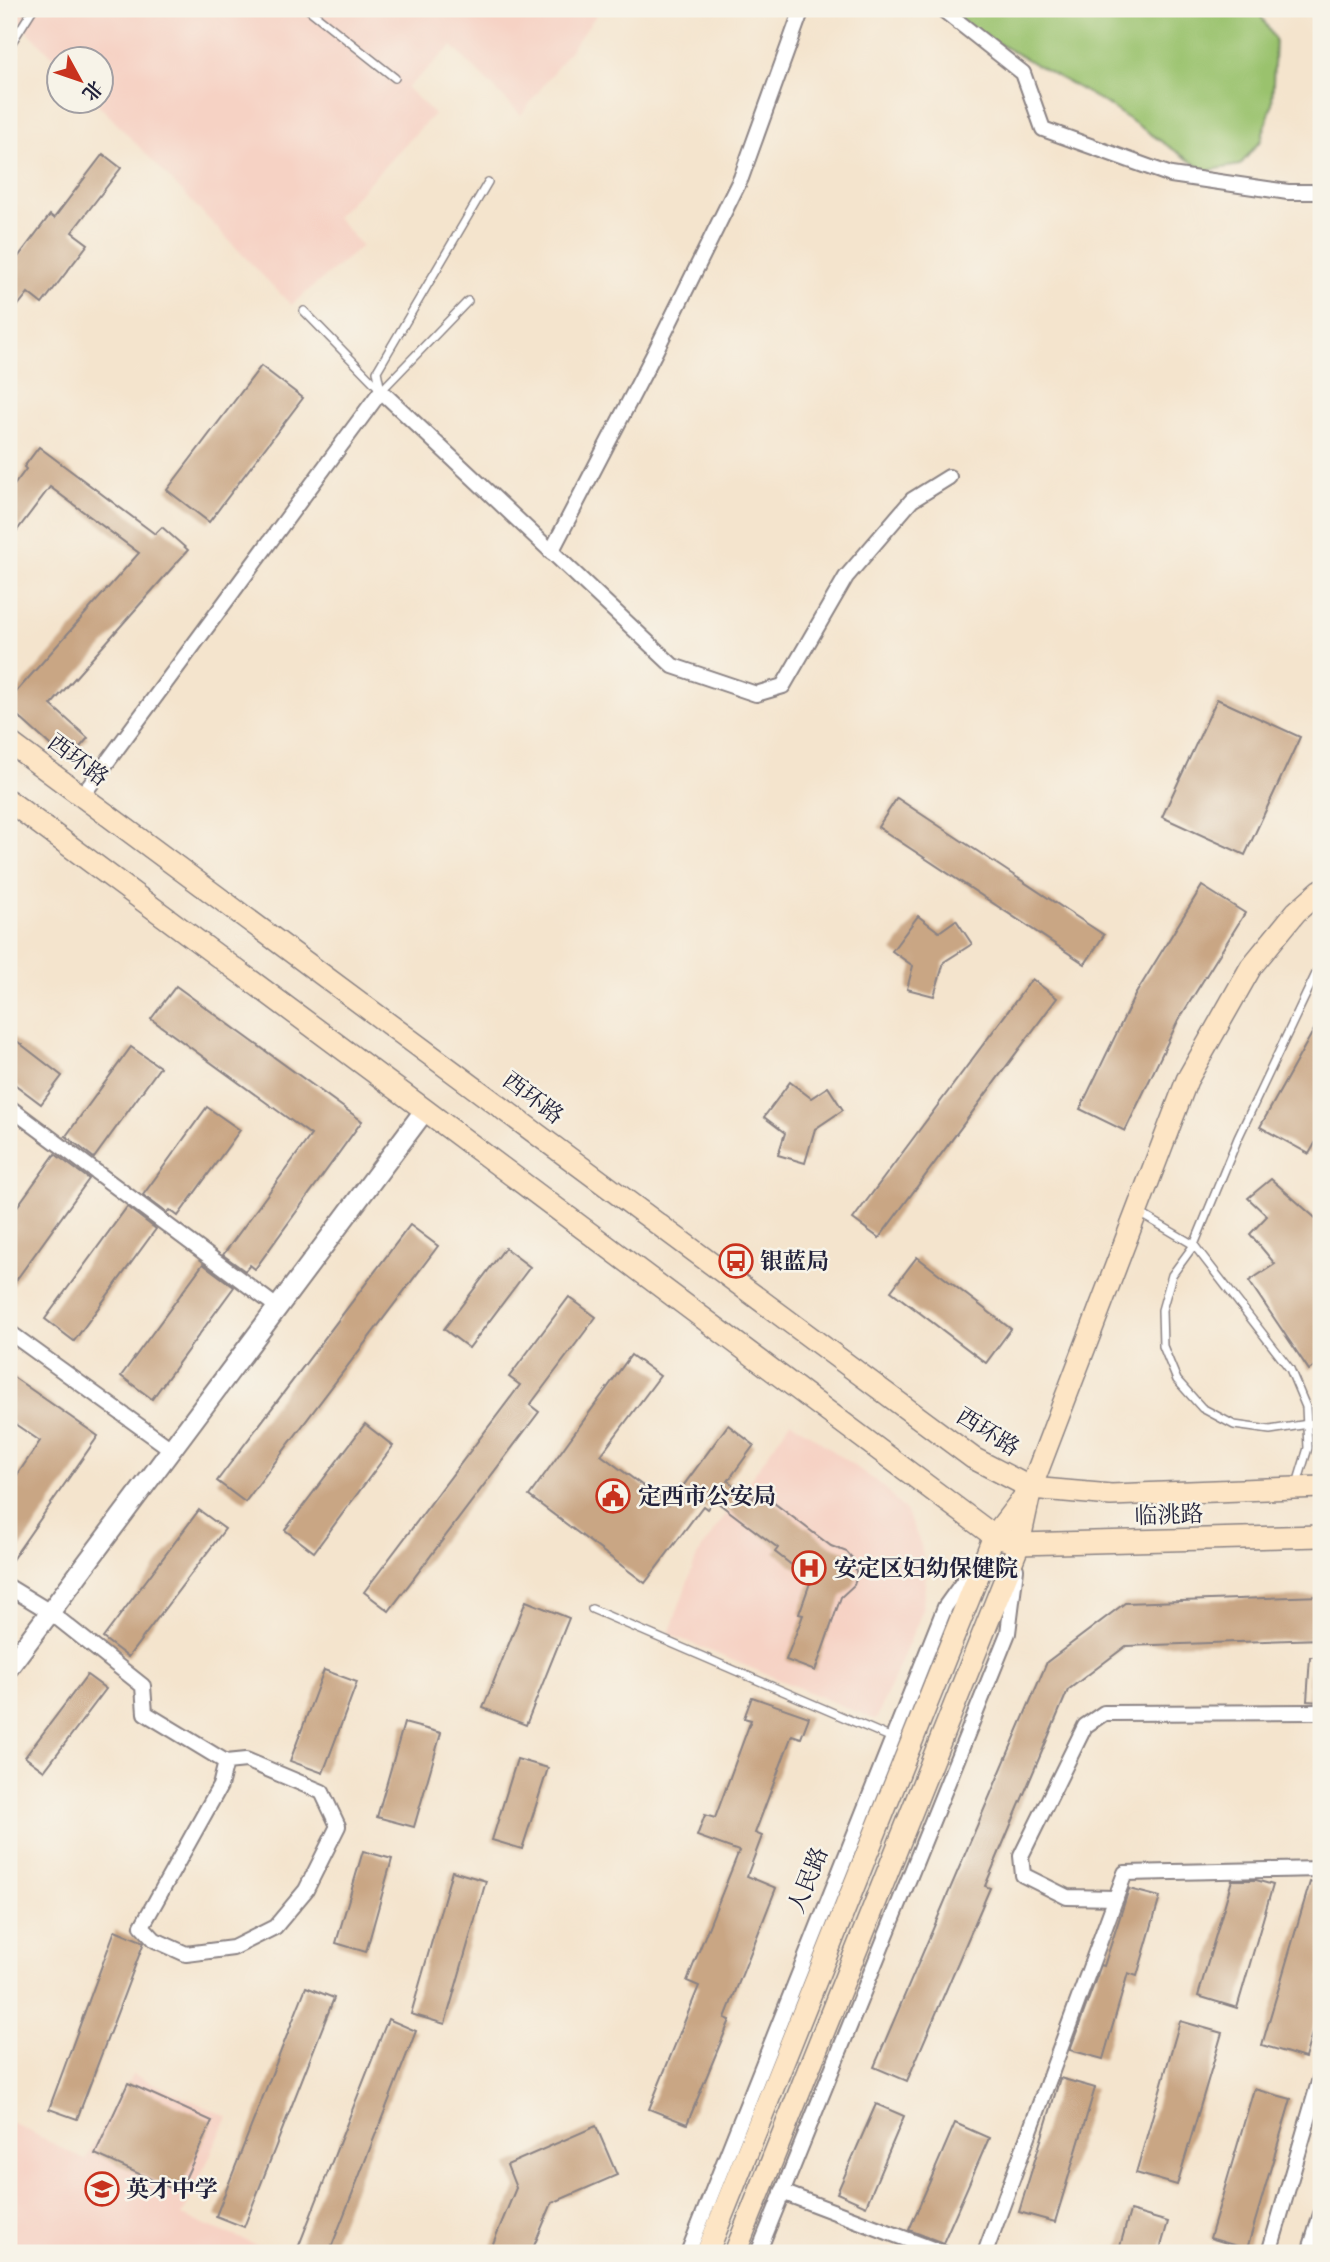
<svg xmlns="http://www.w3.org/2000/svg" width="1330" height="2262" viewBox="0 0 1330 2262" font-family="'IM FELL French Canon','Noto Serif SC',serif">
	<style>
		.built { fill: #f6d2c4 }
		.green { fill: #9ac26d; stroke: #5e7254; stroke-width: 2 }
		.building { fill: #c9a684 }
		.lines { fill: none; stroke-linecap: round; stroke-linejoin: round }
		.service-casing { stroke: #8b8384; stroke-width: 10 }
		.minor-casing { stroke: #8b8384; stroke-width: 18 }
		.tertiary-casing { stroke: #8b8384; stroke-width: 23 }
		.secondary-casing { stroke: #8b8384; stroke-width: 24 }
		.service { stroke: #fff; stroke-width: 7 }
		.minor { stroke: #fff; stroke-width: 14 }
		.tertiary { stroke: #fff; stroke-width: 19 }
		.secondary { stroke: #fde5c5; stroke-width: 21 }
		.labels { text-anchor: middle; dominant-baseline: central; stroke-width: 5; stroke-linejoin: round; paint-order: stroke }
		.street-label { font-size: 23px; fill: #22223b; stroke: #f7f3e8 }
		.poi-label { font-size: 23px; font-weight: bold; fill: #22223b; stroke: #f7f3e8; text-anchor: start }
	</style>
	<rect width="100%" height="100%" fill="#f7f3e8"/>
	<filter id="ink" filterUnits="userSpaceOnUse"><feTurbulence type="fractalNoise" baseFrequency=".0143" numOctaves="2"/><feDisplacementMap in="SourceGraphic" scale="14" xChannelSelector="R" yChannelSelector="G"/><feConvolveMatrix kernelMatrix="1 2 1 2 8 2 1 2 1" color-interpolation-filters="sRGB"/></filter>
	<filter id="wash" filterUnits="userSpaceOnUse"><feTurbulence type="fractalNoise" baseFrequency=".00686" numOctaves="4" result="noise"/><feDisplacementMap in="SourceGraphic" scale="28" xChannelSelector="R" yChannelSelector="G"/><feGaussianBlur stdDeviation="1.57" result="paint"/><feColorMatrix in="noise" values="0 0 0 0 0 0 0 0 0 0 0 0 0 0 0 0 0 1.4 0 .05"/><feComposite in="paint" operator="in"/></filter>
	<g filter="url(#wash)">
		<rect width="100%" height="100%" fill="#f4e4cd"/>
		<g class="built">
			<path d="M9 9H601L521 115 452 46 407 88 434 114 336 217 362 246 291 305 96 102H102V60H60L59 63 10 13 9 14Z"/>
			<path d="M791 1421 884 1487 907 1513 921 1545 926 1575 923 1605 919 1619 876 1720 669 1634 697 1556Z"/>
			<path d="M132 2074 228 2117 182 2216 278 2253H9V2121L85 2160Z"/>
		</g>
		<path class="green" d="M948 9H1257L1275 40 1272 105 1261 140 1240 165 1205 171 1105 103 972 29Z"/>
		<g id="blocks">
			<g class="building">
				<path d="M103 154 121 168 72 232 88 244 42 304 28 293 9 317V269L50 215 54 218Z"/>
				<path d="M261 366 303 398 209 522 167 490Z"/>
				<path d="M39 447 155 534 162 527 188 550 51 705 88 738 68 761 9 708V700L139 553 50 487 9 541V492L26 469 24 467Z"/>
				<path d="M1217 699 1300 737 1245 855 1162 817Z"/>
				<path d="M897 798 1104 935 1085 964 878 827Z"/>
				<path d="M1202 886 1245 913 1178 1021 1125 1131 1080 1109 1135 995Z"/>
				<path d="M918 916 939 932 956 920 972 944 944 962 934 996 907 989 913 966 892 951Z"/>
				<path d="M1032 979 1057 998 879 1238 853 1219Z"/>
				<path d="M176 986 362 1121 255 1269 250 1265 245 1271 223 1255 311 1135 151 1019Z"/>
				<path d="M1321 1017V1133L1309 1154 1260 1127Z"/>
				<path d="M9 1035 62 1076 41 1104 9 1080Z"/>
				<path d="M131 1047 160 1067 94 1158 66 1136Z"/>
				<path d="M790 1082 811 1098 828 1087 843 1110 815 1129 805 1163 778 1155 785 1133 764 1117Z"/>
				<path d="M207 1107 240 1130 178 1216 170 1210 167 1213 143 1195Z"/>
				<path d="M55 1154 89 1179 9 1290V1218Z"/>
				<path d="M1271 1179 1321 1223V1361L1309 1370 1249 1281 1275 1264 1250 1234 1267 1216 1248 1198Z"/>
				<path d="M127 1207 156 1229 74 1341 45 1319Z"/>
				<path d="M410 1225 438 1246 245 1502 217 1481Z"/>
				<path d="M505 1248 530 1267 469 1348 444 1329Z"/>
				<path d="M917 1257 1011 1329 986 1363 891 1291Z"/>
				<path d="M203 1264 234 1287 152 1399 121 1376Z"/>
				<path d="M569 1297 596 1317 530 1405 539 1412 389 1611 364 1592 520 1385 509 1377Z"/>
				<path d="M631 1355 660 1376 601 1455 669 1505 728 1425 754 1445 728 1481 752 1499 758 1491 831 1546 847 1552 853 1559 857 1576 854 1585 841 1597 815 1671 786 1660 803 1615 799 1614 811 1580 775 1552 778 1548 714 1500 707 1509 703 1506 645 1583 529 1496Z"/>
				<path d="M9 1374 98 1436 9 1564V1487L40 1441 9 1420Z"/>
				<path d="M365 1424 393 1446 314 1552 285 1530Z"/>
				<path d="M199 1510 225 1529 128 1657 103 1638Z"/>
				<path d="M1321 1596V1639L1126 1646 1068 1690 985 1886 990 1888 907 2081 874 2067 1047 1662 1125 1603Z"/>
				<path d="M526 1601 569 1618 526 1725 483 1708Z"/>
				<path d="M1310 1657H1321V1702L1307 1701Z"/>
				<path d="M324 1670 357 1682 323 1773 290 1761Z"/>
				<path d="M87 1675 106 1689 44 1771 25 1757Z"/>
				<path d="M752 1697 809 1717 801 1738 792 1735 755 1833 762 1836 747 1876 776 1888 725 2018 730 2020 687 2124 649 2109 699 1986 687 1981 739 1851 697 1836 705 1815 715 1818 751 1720 744 1718Z"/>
				<path d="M404 1723 441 1733 414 1827 377 1817Z"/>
				<path d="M517 1759 548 1768 522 1849 492 1840Z"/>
				<path d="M363 1851 392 1859 366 1952 336 1943Z"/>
				<path d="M452 1871 486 1881 445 2024 411 2014Z"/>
				<path d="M1232 1880H1256L1273 1885 1237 2008 1198 1996Z"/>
				<path d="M1310 1882 1321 1885V2002L1305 2058 1262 2045Z"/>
				<path d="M1129 1889 1160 1897 1137 1976 1128 1973 1103 2059 1070 2050 1101 1965 1104 1966Z"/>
				<path d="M115 1930 144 1942 77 2119 49 2109Z"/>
				<path d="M306 1987 334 1998 244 2227 216 2216Z"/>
				<path d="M388 2019 416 2031 329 2253H311L298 2248Z"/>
				<path d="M1180 2021 1222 2033 1177 2185 1136 2173Z"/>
				<path d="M1060 2078 1095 2088 1055 2222 1019 2212Z"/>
				<path d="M128 2083 212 2121 179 2192 95 2154Z"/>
				<path d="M1254 2089 1291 2099 1247 2249 1210 2238Z"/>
				<path d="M876 2104 904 2116 866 2206 837 2193Z"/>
				<path d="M955 2123 989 2138 943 2243 909 2230Z"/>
				<path d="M596 2126 617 2175 552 2203 531 2253H489L516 2188 507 2165Z"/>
				<path d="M1130 2211 1168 2222 1159 2253H1118Z"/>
			</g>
		</g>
	</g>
	<g filter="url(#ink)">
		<use href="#blocks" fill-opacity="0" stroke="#8b8384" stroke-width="2"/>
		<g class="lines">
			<defs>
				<g id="service">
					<path d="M308 9 395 78"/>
					<path d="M9 47 33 9"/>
					<path d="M304 311 381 390"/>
					<path d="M381 391 377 371 488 182"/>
					<path d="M381 391 468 301"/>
					<path d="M1321 963 1238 1138 1194 1245 1172 1275 1162 1310 1163 1346 1177 1380 1202 1408 1234 1425 1270 1430 1321 1422"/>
					<path d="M1138 1212 1194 1245 1290 1369 1306 1407 1308 1448 1297 1484"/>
					<path d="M592 1609 892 1738"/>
				</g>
				<g id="minor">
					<path d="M942 9 1023 73 1043 129 1171 175 1288 192H1321"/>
					<path d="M551 552 654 354 741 178 802 9"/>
					<path d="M82 796 381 391 673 666 756 694 783 686 846 577 912 500 949 477"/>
					<path d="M9 1107 277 1307"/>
					<path d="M9 1332 171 1449"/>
					<path d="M9 1587 50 1612 143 1686 145 1713 226 1762 246 1760 322 1792 338 1826 306 1890 275 1927 233 1948 186 1954 155 1940 142 1926 220 1786 226 1762"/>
					<path d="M1116 1898 1067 1897 1023 1875 1021 1856 1085 1726 1104 1713 1321 1712"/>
					<path d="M782 2192 943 2253"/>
					<path d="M688 2253 945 1607 978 1561"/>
					<path d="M758 2253 1008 1633 1016 1569"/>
					<path d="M985 2253 1125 1873 1321 1869"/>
					<path d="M1269 2253 1321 2075"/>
					<path d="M1309 2253 1321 2214"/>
				</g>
				<path id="tertiary" d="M9 1667 425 1110"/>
				<g id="secondary">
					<path d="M9 742 973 1458 1031 1488 1111 1495 1321 1487"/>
					<path d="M9 801 425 1110 994 1536 1019 1544 1321 1536"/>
					<path d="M707 2253 994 1536 1027 1493"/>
					<path d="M735 2253 1019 1544 1031 1488 1187 1080 1251 967 1296 912 1321 890"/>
				</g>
			</defs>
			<use href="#service" class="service-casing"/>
			<use href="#minor" class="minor-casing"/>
			<use href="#tertiary" class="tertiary-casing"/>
			<use href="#secondary" class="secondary-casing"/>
			<use href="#service" class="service"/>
			<use href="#minor" class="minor"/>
			<use href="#tertiary" class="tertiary"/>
			<use href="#secondary" class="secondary"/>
		</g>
	</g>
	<defs>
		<symbol id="bus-ring" viewBox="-11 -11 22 22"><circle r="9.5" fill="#f7f3e8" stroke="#c8321e" stroke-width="1.5"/><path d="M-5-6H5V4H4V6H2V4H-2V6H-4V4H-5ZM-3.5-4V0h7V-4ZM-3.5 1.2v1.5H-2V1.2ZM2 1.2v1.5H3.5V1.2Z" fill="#c8321e"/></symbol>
		<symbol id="civic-ring" viewBox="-11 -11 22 22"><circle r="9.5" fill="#f7f3e8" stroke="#c8321e" stroke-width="1.5"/><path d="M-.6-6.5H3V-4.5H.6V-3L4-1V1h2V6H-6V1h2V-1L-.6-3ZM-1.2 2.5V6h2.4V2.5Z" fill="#c8321e"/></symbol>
		<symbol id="hospital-ring" viewBox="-11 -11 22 22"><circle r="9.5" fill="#f7f3e8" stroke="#c8321e" stroke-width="1.5"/><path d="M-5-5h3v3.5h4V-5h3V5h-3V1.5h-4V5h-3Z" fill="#c8321e"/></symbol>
		<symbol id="school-ring" viewBox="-11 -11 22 22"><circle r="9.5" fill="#f7f3e8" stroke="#c8321e" stroke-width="1.5"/><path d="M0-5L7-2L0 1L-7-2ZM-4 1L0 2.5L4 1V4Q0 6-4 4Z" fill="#c8321e"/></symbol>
	</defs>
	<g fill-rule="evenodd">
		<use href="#bus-ring" x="717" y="1242" width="38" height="38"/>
		<use href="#civic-ring" x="594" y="1477" width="38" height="38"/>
		<use href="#hospital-ring" x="790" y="1549" width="38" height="38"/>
		<use href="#school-ring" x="83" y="2170" width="38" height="38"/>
	</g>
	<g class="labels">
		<g class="street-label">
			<text transform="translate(78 760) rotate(37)">西环路</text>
			<text transform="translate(533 1098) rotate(37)">西环路</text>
			<text transform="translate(988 1432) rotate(32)">西环路</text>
			<text transform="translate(1169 1515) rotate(-2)">临洮路</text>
			<text transform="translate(808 1880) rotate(-68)">人民路</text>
		</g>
		<g class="poi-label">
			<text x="760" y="1261">银蓝局</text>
			<text x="638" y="1496">定西市公安局</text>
			<text x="834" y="1568">安定区妇幼保健院</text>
			<text x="126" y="2189">英才中学</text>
		</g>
	</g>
	<rect width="1330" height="2262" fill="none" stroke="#f7f3e8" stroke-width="35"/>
	<g transform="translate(80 80) rotate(130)"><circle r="33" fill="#f7f3e8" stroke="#a29fa3" stroke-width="2"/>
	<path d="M0-5L12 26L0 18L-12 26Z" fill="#c8321e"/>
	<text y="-10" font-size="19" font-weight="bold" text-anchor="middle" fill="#22223b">北</text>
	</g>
</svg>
